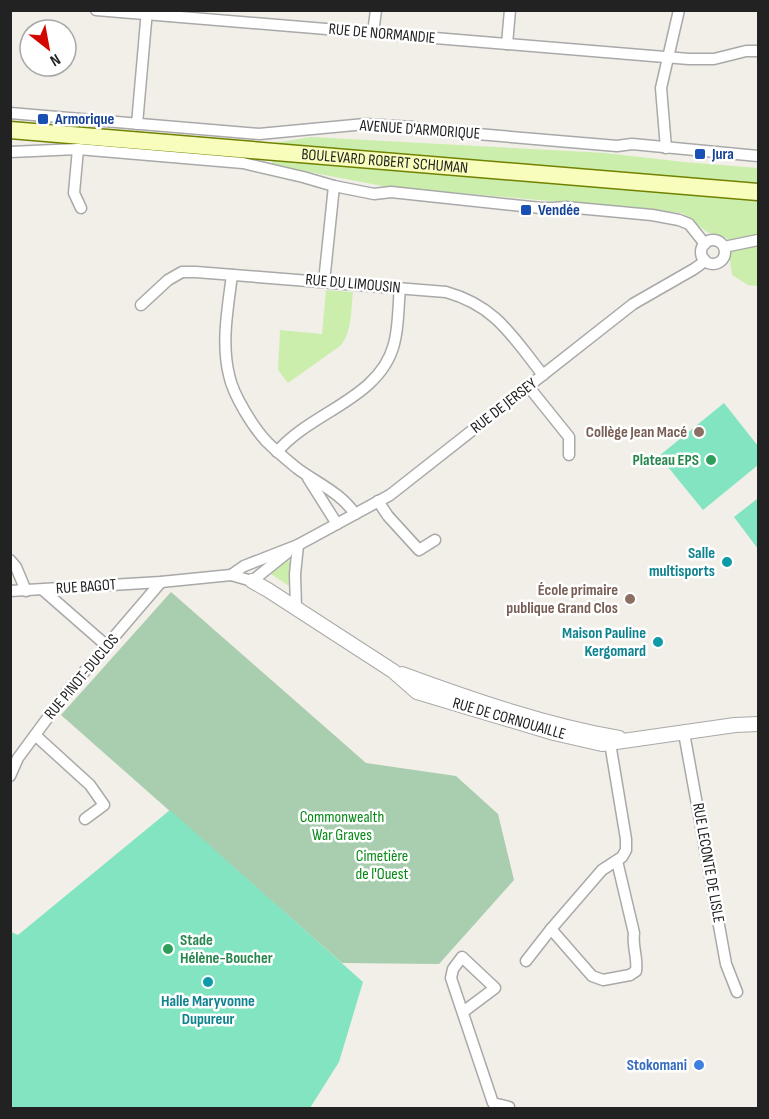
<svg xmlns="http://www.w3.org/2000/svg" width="769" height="1119" viewBox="0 0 769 1119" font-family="'Sofia Sans Condensed',sans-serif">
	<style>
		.grass { fill: #cbeead }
		.cemetery { fill: #a8cdaf }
		.pitch { fill: #83e4c2 }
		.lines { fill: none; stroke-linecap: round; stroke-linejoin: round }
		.minor-casing { stroke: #a9a9a9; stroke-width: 13 }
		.tertiary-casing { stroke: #a9a9a9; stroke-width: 16 }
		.secondary-casing { stroke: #708200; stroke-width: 19 }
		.minor { stroke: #fff; stroke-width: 10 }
		.tertiary { stroke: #fff; stroke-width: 14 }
		.secondary { stroke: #f8fdbc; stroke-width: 16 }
		.transit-dot { fill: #1a4fb4; stroke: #fff; stroke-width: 2 }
		.education-dot { fill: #8d6e63; stroke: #fff; stroke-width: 2 }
		.leisure-dot { fill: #2e9e5b; stroke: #fff; stroke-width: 2 }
		.culture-dot { fill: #0f9aa8; stroke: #fff; stroke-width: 2 }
		.shop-dot { fill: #3f7fe0; stroke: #fff; stroke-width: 2 }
		.labels { text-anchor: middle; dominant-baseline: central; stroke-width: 5; stroke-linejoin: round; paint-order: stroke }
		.street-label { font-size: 16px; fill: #222; stroke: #fff }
		.transit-label { font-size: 16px; font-weight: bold; fill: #164399; stroke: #fff; text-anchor: start }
		.education-label { font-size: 16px; font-weight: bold; fill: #785e54; stroke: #fff; text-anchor: end }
		.leisure-label { font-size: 16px; font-weight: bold; fill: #27864d; stroke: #fff; text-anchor: end }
		.culture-label { font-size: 16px; font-weight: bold; fill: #0d838f; stroke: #fff; text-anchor: end }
		.park-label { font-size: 16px; fill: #068a15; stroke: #fff }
		.shop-label { font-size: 16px; font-weight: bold; fill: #366cbe; stroke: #fff; text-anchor: end }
	</style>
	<rect width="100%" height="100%" fill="#f2efe8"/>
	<g class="grass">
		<path d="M311 137 605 153 684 162 758 168V286L748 285 732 275 727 238 707 232 682 213 383 186 272 165 274 143Z"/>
		<path d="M326 290 353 292C351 310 352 333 340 346L288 383 278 370 280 330 322 334Z"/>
		<path d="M287 560 291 562 289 586 271 574Z"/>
	</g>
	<path class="cemetery" d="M171 592 366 763 456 776 498 814 514 880 439 964 342 963 61 715Z"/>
	<g class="pitch">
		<path d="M724 403 758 446V465L703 510 659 456Z"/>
		<path d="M757 499 758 502V549L734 517Z"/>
		<path d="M170 810 363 982 339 1062 310 1108H11V932L18 935Z"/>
	</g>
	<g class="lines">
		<defs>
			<g id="minor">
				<path d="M96 10 689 59H714L746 51H758"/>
				<path d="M373 33 376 10"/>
				<path d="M507 44 510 10"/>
				<path d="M10 113 259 134 365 124 412 127 430 130 617 146 632 144 758 156"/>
				<path d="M137 124 147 10"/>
				<path d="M666 148 661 88 679 10"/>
				<path d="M78 149 74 193 81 208"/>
				<path d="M10 152 78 149 243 163 303 177 334 186 374 194 391 192 541 208H553L566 207 652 215 679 220 689 224 705 244"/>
				<circle cx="713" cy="252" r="12"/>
				<path d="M724 247 758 240"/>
				<path d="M232 275C228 307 221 342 229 375 233 395 253 427 267 442 277 452 287 460 298 469 317 483 341 493 355 514"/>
				<path d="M324 282 334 186"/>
				<path d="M141 305 168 280 182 272H196L446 292C496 306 512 336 543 375"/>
				<path d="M528 386 569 437V455"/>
				<path d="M277 452C310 412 380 399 394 344 399 326 398 307 400 288"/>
				<path d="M308 478 337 524"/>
				<path d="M378 501 388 516 419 550 435 540"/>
				<path d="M10 560 16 567 26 591"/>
				<path d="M231 575 244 566 298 545 390 495 633 304 694 269 701 264 704 259"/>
				<path d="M43 590 107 646"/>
				<path d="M10 591 161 582 231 575 252 581 287 553"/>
				<path d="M296 608 295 574 298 545"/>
				<path d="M684 733 726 964 737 992"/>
				<path d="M35 735 90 785 104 805 85 819"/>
				<path d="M10 776 18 758 66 693 161 582"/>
				<path d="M551 929 592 976 603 980 630 975 636 971C638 958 632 946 634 933L617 861"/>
				<path d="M526 961 551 929 602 870 622 857 626 850V839L610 743"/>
				<path d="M463 1012 495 988 462 957 453 969 451 978 493 1103 509 1107V1108"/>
			</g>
			<g id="tertiary">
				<path d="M252 581 268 590 393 671 417 692 554 733 602 744 735 725 758 724"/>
				<path d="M402 674C473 700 545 725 619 738"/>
			</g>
			<g id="secondary">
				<path id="s1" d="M10 130 758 192"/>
			</g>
		</defs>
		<use href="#minor" class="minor-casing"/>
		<use href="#tertiary" class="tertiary-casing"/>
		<use href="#secondary" class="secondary-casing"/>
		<use href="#minor" class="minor"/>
		<use href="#tertiary" class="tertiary"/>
		<use href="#secondary" class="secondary"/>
	</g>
	<g class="transit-dot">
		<rect x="37" y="113" width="12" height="12" rx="3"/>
		<rect x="694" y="148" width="12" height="12" rx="3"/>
		<rect x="520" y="204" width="12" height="12" rx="3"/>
	</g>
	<g class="education-dot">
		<circle cx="699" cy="432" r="6"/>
		<circle cx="630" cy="599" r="6"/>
	</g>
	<g class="leisure-dot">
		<circle cx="711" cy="460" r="6"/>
		<circle cx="168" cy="949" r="6"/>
	</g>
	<g class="culture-dot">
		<circle cx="727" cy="562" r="6"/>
		<circle cx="658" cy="642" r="6"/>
		<circle cx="208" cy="982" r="6"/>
	</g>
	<circle class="shop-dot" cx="699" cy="1065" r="6"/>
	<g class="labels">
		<g class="street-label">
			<text transform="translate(382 34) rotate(5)">RUE DE NORMANDIE</text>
			<text transform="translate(420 130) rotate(4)">AVENUE D'ARMORIQUE</text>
			<text stroke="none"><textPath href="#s1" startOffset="376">BOULEVARD ROBERT SCHUMAN</textPath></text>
			<text transform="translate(353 284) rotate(5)">RUE DU LIMOUSIN</text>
			<text transform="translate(504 406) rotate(-38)">RUE DE JERSEY</text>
			<text transform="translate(86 587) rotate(-4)">RUE BAGOT</text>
			<text transform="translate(82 677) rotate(-50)">RUE PINOT-DUCLOS</text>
			<text transform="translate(509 719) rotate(16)">RUE DE CORNOUAILLE</text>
			<text transform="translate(708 863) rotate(80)">RUE LECONTE DE LISLE</text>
		</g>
		<g class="transit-label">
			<text x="55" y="119">Armorique</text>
			<text x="712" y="154">Jura</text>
			<text x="538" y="210">Vendée</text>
		</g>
		<g class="education-label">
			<text x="687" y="432">Collège Jean Macé</text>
			<text x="618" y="590">École primaire<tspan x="618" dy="18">publique Grand Clos</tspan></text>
		</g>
		<g class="leisure-label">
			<text x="699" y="460">Plateau EPS</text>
			<text x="180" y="940" text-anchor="start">Stade<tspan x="180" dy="18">Hélène-Boucher</tspan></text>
		</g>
		<g class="culture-label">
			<text x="715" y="553">Salle<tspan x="715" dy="18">multisports</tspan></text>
			<text x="646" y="633">Maison Pauline<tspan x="646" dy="18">Kergomard</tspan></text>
			<text x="208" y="1001" text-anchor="middle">Halle Maryvonne<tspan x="208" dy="18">Dupureur</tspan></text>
		</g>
		<g class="park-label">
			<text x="342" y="817">Commonwealth<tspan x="342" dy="18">War Graves</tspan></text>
			<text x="382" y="856">Cimetière<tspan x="382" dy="18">de l'Ouest</tspan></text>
		</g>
		<g class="shop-label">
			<text x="687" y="1065">Stokomani</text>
		</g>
	</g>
	<rect width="769" height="1119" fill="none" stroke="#222222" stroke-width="24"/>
	<g transform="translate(48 48) rotate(149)"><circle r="28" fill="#ffffff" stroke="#a7a7a7" stroke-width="1.5"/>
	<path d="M0-4.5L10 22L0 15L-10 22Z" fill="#d40600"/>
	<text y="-9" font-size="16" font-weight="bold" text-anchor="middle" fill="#222222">N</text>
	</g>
</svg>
